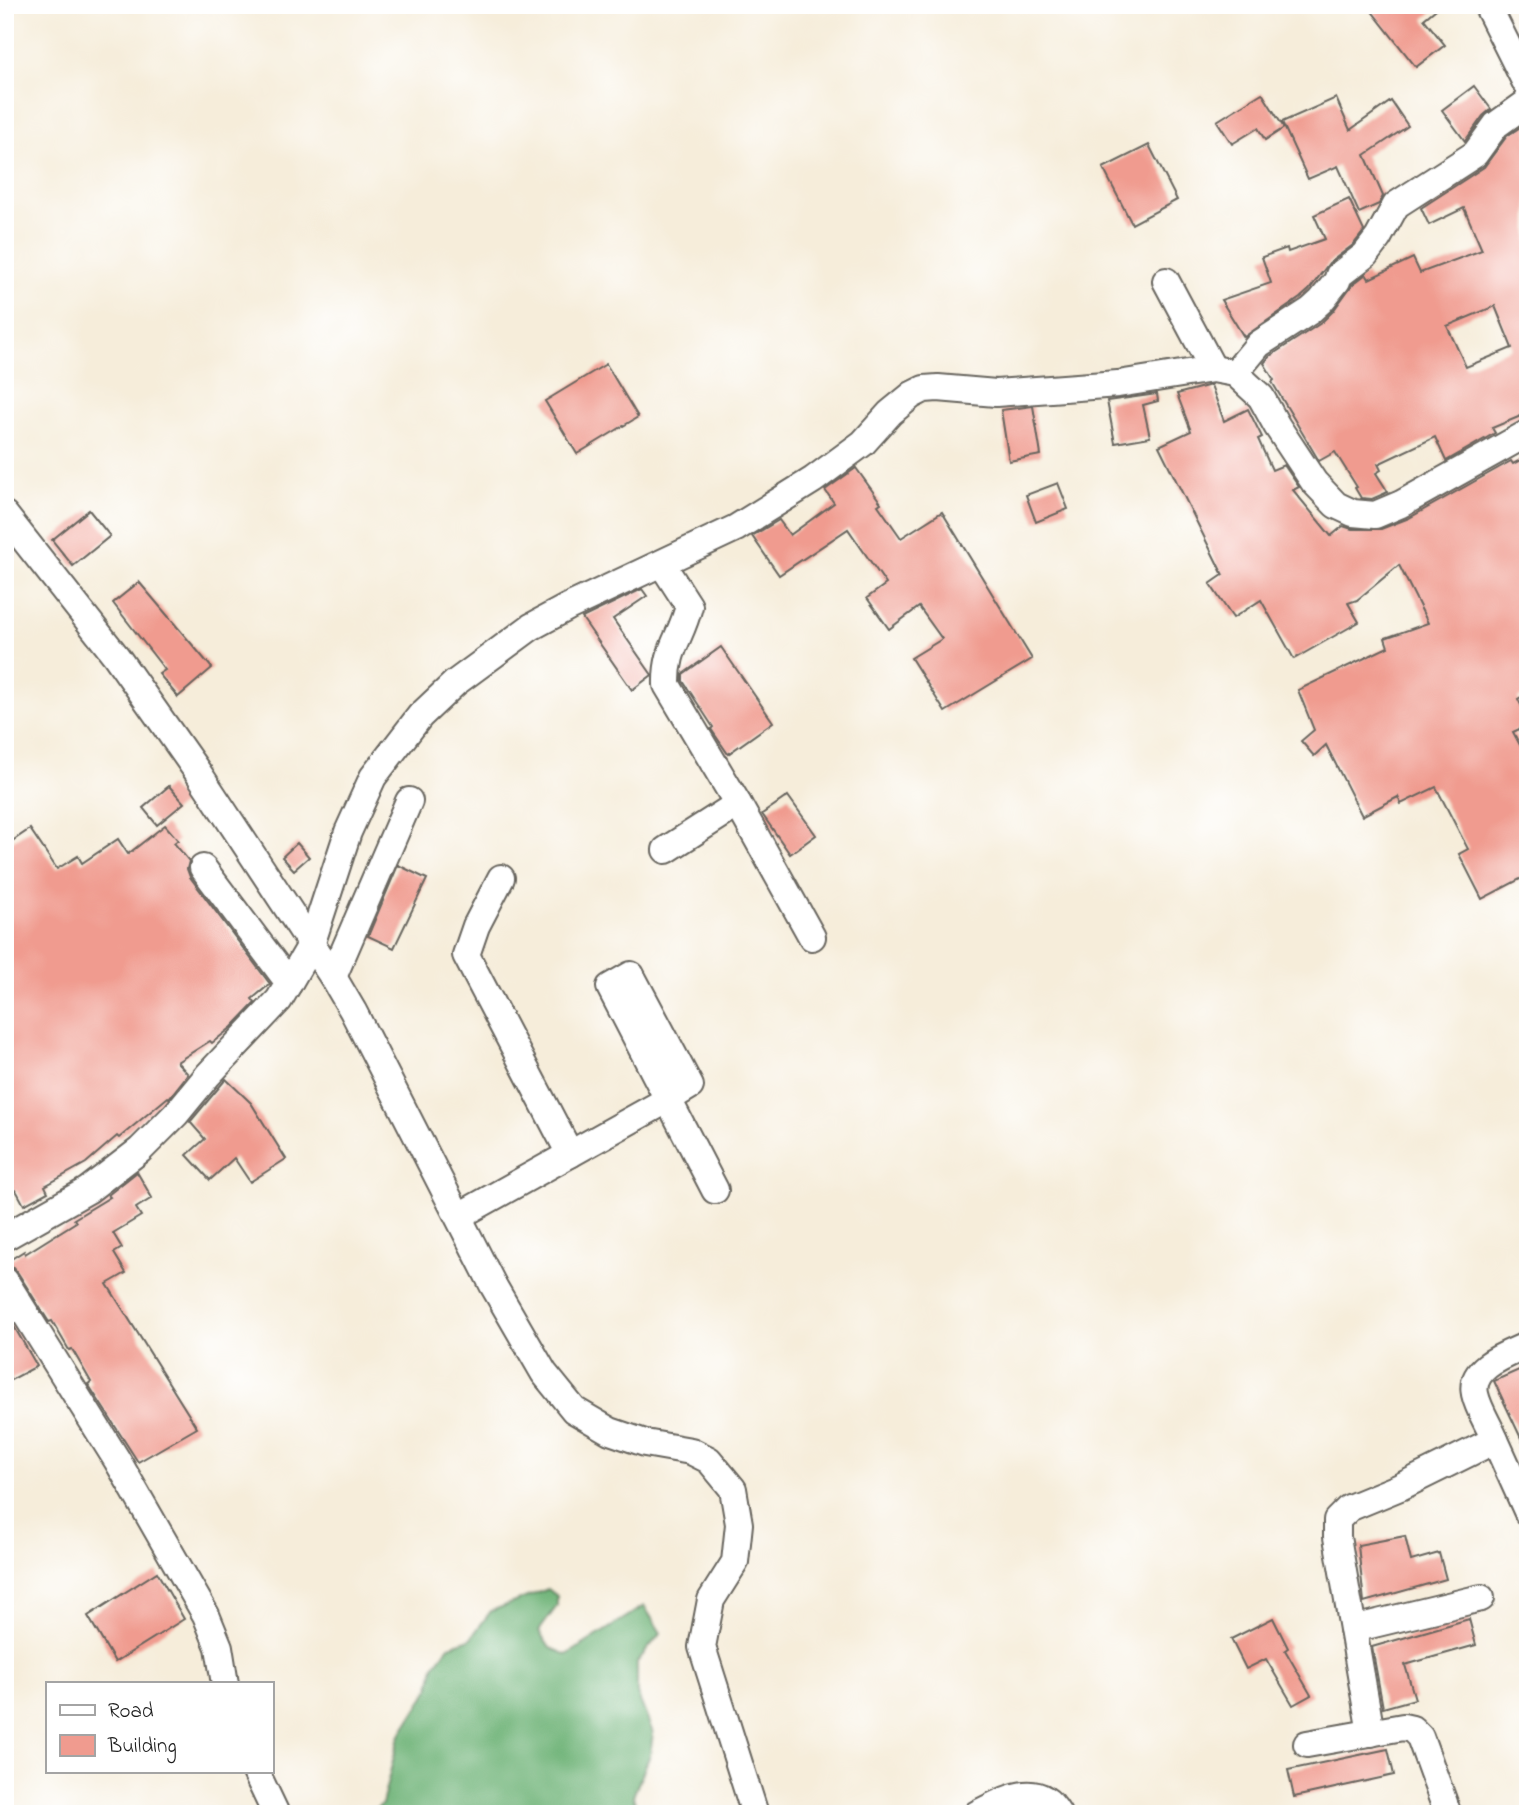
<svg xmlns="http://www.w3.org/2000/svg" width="1533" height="1819" viewBox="0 0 1533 1819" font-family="'Indie Flower',sans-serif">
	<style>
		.forest { fill: #6db276; stroke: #446749; stroke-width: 2 }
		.building { fill: #f09b8f; fill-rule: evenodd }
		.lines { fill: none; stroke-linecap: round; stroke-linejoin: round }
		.minor-casing { stroke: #68655e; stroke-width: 30 }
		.minor { stroke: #fff; stroke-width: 26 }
	</style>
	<rect width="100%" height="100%" fill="#fff"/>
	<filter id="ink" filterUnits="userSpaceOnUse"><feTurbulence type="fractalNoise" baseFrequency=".0143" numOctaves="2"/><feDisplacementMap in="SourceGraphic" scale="14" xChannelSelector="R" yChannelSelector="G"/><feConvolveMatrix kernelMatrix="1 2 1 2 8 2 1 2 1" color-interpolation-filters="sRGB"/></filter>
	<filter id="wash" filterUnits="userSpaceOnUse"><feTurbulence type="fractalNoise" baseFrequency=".00686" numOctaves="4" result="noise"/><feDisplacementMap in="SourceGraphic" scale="28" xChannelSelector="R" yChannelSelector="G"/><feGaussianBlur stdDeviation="1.57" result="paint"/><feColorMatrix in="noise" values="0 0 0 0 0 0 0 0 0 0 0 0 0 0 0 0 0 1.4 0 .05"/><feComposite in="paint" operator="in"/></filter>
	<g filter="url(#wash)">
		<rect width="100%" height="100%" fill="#f6edda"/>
		<path class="forest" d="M548 1589 557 1596V1606L539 1631 550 1648 567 1655 644 1606 661 1633 637 1662V1693L653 1733 650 1755 633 1796 638 1814H369L382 1804 399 1737 430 1688 434 1666 449 1646 470 1639 491 1611Z"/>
		<g id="blocks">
			<g class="building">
				<path d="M1367 5H1441L1424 19 1445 45 1416 67Z"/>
				<path d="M1474 86 1491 109 1483 116 1465 141 1442 110Z"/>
				<path d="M1262 93 1284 128 1265 140 1258 128 1232 144 1217 121Z"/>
				<path d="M1336 98 1350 130 1391 101 1408 126 1365 155 1383 196 1379 204 1359 213 1338 166 1308 179 1282 122Z"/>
				<path d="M1528 122V413L1492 428 1495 433 1446 461 1435 437 1378 464 1381 470 1376 473 1388 492 1372 499 1361 498 1355 488 1357 487 1335 452 1319 461 1272 382 1274 380 1264 363 1270 356 1321 323 1333 311 1352 285 1366 274 1369 279 1413 258 1420 273 1482 250 1464 208 1429 225 1421 208 1484 167 1507 136ZM1495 306 1512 348 1466 367 1447 326Z"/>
				<path d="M1149 145 1177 200 1132 224 1103 168Z"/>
				<path d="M1349 199 1364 231 1353 245 1329 263 1309 290 1300 298 1244 337 1221 300 1271 283 1262 257 1287 248 1288 252 1325 239 1314 215Z"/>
				<path d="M606 364 638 417 577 454 545 401Z"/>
				<path d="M1211 385 1224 421 1248 409 1262 437 1258 439 1272 470 1284 465 1299 487 1293 490 1331 536 1343 526 1352 529H1381L1409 518 1511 461 1513 464 1528 456V693L1518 699 1528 719V725L1513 732 1528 760V875L1482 899 1459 854 1468 849 1436 787 1401 804 1398 797 1362 816 1326 745 1314 756 1301 741 1314 730 1298 690 1388 647 1385 638 1428 623 1399 565 1357 600 1348 603 1359 622 1294 659 1261 600 1233 618 1210 584 1223 575 1159 446 1191 431 1177 394Z"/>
				<path d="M1157 394 1158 401 1143 405 1150 437 1115 443 1107 401Z"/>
				<path d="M1033 406 1041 455 1009 461 1001 410Z"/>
				<path d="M856 468 881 503 878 505 901 538 942 512 1032 659 945 712 911 658 942 639 919 607 889 629 867 598 886 584 848 529 779 575 752 536 779 520 790 535 834 503 825 490Z"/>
				<path d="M1058 483 1068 509 1036 522 1026 495Z"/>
				<path d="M89 510 110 536 73 566 52 540Z"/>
				<path d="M139 582 212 668 178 697 159 674 165 670 113 603Z"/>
				<path d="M642 589 647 596 613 619 652 675 632 690 582 618Z"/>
				<path d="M721 647 773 722 728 754 711 729 713 727 683 681V674Z"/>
				<path d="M169 786 184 803 157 825 143 808Z"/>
				<path d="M788 796 816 835 790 854 762 814Z"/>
				<path d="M165 825 178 840 174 843 189 861 187 869 190 877 270 984 252 999 255 1003 232 1027 212 1043 210 1041 177 1062 188 1074 169 1098 168 1097 119 1138 117 1136 86 1163 45 1186 48 1192 24 1205 16 1190 5 1196V846L30 829 57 869 78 856 82 863 118 839 128 854Z"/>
				<path d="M297 843 309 857 294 870 282 857Z"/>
				<path d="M398 865 427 879 394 948 368 936Z"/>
				<path d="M226 1079 251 1103 286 1159 250 1182 234 1158 210 1180 187 1155 205 1139 190 1122Z"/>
				<path d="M137 1172 152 1198 136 1208 141 1216 113 1233 122 1248 114 1253 126 1273 107 1284 197 1428 138 1462 88 1384 91 1382 72 1349 69 1350 52 1321 49 1322 18 1273 13 1267 5 1265V1263L24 1251 25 1254 76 1222 74 1219 110 1197 108 1195Z"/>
				<path d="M5 1311 37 1366 11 1380 5 1369Z"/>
				<path d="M1528 1366V1453L1494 1381Z"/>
				<path d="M1405 1536 1411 1561 1439 1553 1446 1579 1364 1602 1358 1545Z"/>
				<path d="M157 1572 184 1619 115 1662 88 1616Z"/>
				<path d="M1273 1618 1288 1648 1285 1650 1311 1695 1293 1705 1266 1659 1246 1669 1231 1639Z"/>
				<path d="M1469 1619 1476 1645 1405 1665 1415 1699 1383 1708 1372 1647Z"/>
				<path d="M1388 1749 1394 1775 1294 1797 1288 1770Z"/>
			</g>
		</g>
	</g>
	<g filter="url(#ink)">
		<use href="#blocks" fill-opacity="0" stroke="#68655e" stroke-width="2"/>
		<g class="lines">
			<defs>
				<g id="minor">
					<path d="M1487 5 1528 87"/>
					<path d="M1166 281 1213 369"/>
					<path d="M1235 373 1259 344 1310 311 1321 301 1337 281 1339 275 1365 255 1378 238 1396 205 1475 154 1496 125 1528 102"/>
					<path d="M5 515 116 656 199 774 333 977 353 1011 493 1285 544 1373 574 1410 610 1431 645 1443 691 1451 709 1460 733 1489 739 1524 735 1562 711 1600 702 1647 755 1814"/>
					<path d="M662 564 689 606C681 639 666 648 667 685L738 804 812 937"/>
					<path d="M666 850 738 804"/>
					<path d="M203 868 289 983"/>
					<path d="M501 878 476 926 466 955 570 1154"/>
					<path d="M333 977 409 801"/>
					<path d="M459 1216 667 1100 690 1086 631 975 610 987 715 1190"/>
					<path d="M5 1237 88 1190 140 1150 176 1114 208 1075 279 1000 311 945 348 832 373 777 420 716 455 683 531 627 568 607 736 528 813 480 863 443 890 413 912 395 924 389 938 388 996 393 1118 384 1213 369 1235 373 1261 397 1277 426 1314 482 1336 505 1353 513 1375 515 1401 504 1528 433"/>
					<path d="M5 1281 117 1460 206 1615 219 1647 225 1684"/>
					<path d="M1495 1440C1489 1425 1478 1409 1475 1394 1469 1366 1509 1354 1528 1345"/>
					<path d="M1353 1629 1481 1598"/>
					<path d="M1371 1733 1337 1537V1520L1349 1508 1400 1487 1495 1440 1528 1513"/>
					<path d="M1307 1744 1403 1727 1412 1729 1420 1737 1448 1814"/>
					<path d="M256 1772 276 1814"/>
					<path d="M977 1814C1004 1801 1037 1778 1058 1814"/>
				</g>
			</defs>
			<use href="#minor" class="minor-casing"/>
			<use href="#minor" class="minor"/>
		</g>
	</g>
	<rect width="1533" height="1819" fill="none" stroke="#fff" stroke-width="28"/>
	<rect x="46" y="1682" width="228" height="91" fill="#ffffff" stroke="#a4a4a4" stroke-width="2"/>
	<rect x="60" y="1705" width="35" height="10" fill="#ffffff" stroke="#a4a4a4" stroke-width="2"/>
	<text x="108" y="1717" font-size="21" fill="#1c1c1c">Road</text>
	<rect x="60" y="1735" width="35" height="21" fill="#f09b8f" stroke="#a4a4a4" stroke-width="2"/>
	<text x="108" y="1752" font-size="21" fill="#1c1c1c">Building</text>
</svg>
